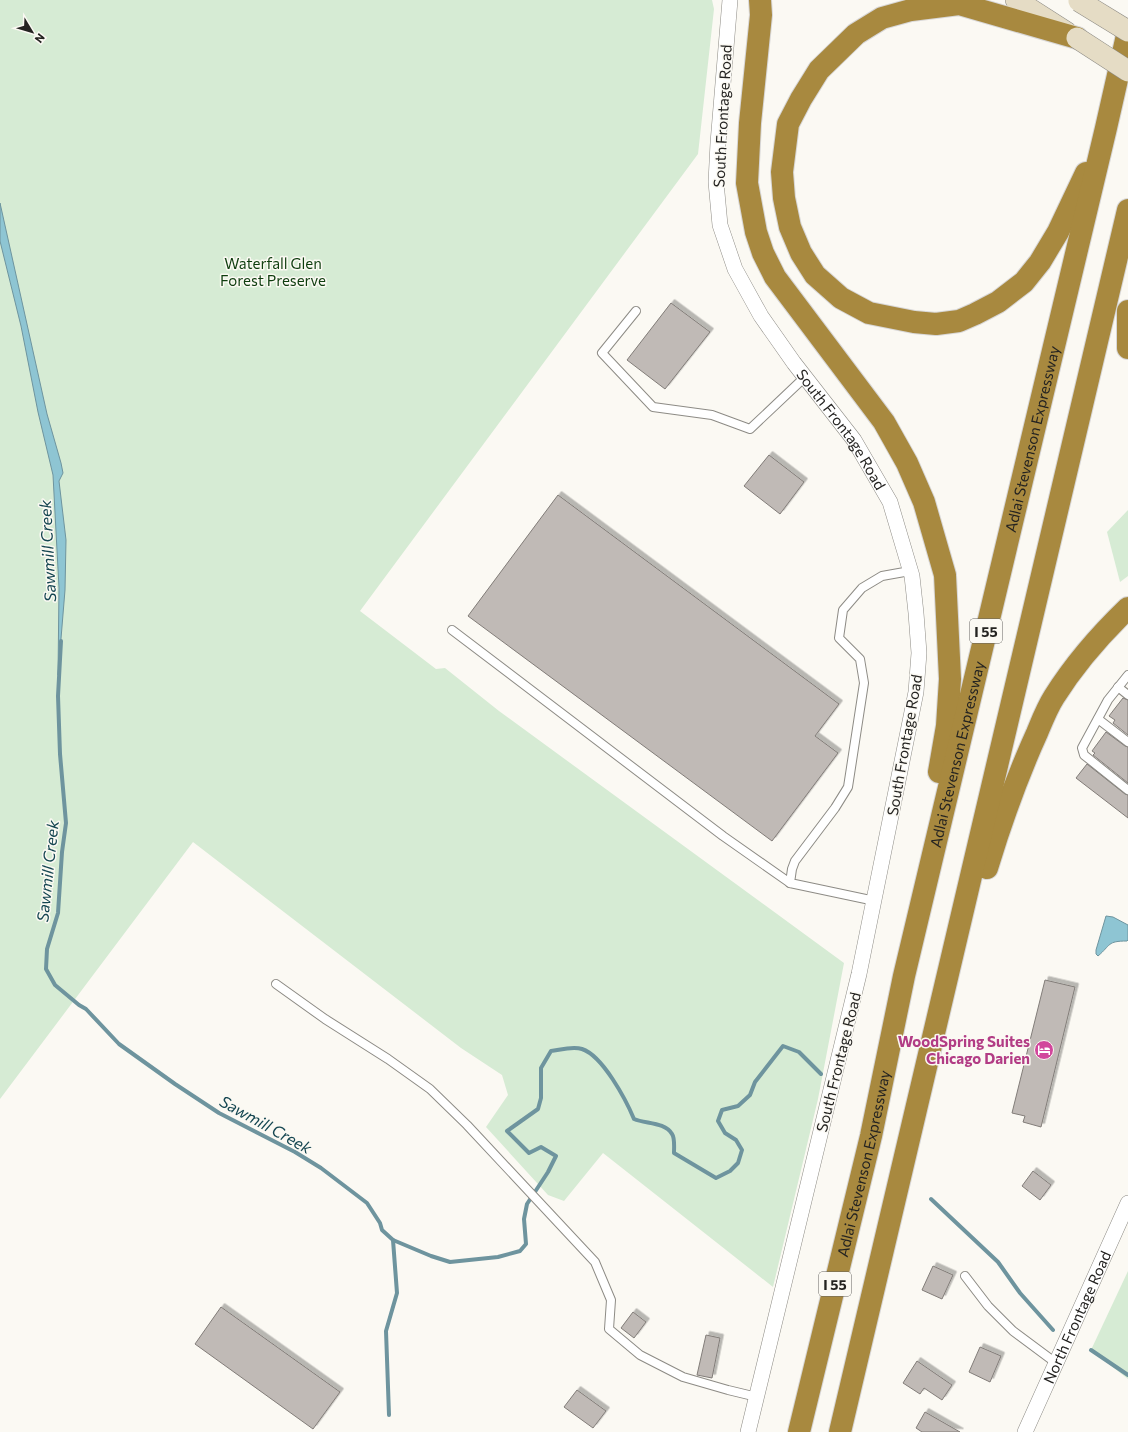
<svg xmlns="http://www.w3.org/2000/svg" width="1128" height="1432" viewBox="0 0 1128 1432" font-family="Commissioner,sans-serif">
	<style>
		.green { fill: #d6ebd4 }
		.water { fill: #8ec5d3; stroke: #6e949e }
		.lines { fill: none; stroke-linecap: round; stroke-linejoin: round }
		.stream { stroke: #6e949e; stroke-width: 4 }
		.building { fill: #c0bab6; stroke: #827d79; filter: url(#shadow) }
		.lane-casing { stroke: #8d8b85; stroke-width: 10 }
		.street-casing { stroke: #8d8b85; stroke-width: 16 }
		.secondary-casing { stroke: #8d8b85; stroke-width: 22 }
		.highway-casing { stroke: #d8d7d7; stroke-width: 24 }
		.lane { stroke: #fff; stroke-width: 8 }
		.street { stroke: #fff; stroke-width: 15 }
		.secondary { stroke: #e5dcc5; stroke-width: 21 }
		.highway { stroke: #a8893f; stroke-width: 22 }
		.secondary-bridge-casing { stroke: #8d8b85; stroke-width: 22; stroke-linecap: butt }
		.secondary-bridge { stroke: #e5dcc5; stroke-width: 21 }
		.labels { text-anchor: middle; dominant-baseline: central; stroke-width: 3; stroke-linejoin: round; paint-order: stroke }
		.shield { fill: #fbf9f3; stroke: #646360; stroke-width: 1 }
		.shield-label { font-size: 14px; font-weight: bold; fill: #242321 }
		.street-label { font-size: 15px; fill: #242321; stroke: #fbf9f3 }
		.park-label { font-size: 15px; fill: #0e3d0e; stroke: #fbf9f3 }
		.hotel-label { font-size: 15px; font-weight: bold; fill: #b23c85; stroke: #fbf9f3; text-anchor: end }
		.water-label { font-size: 16px; font-style: italic; fill: #154651; stroke: #fbf9f3 }
	</style>
	<defs>
		<filter id="shadow"><feDropShadow dx="3.5" dy="-3.5" stdDeviation="0" flood-color="#0004"/></filter>
	</defs>
	<rect width="100%" height="100%" fill="#fbf9f3"/>
	<g class="green">
		<path d="M0 0H712L714 9 698 154 360 611 436 669 445 668 499 711 844 963 818 1099 773 1287 603 1153 564 1201 548 1195 486 1127 508 1095 502 1075 461 1048 193 842 0 1099Z"/>
		<path d="M1128 510V576L1120 582 1107 532Z"/>
		<path d="M1128 1271V1379L1091 1350Z"/>
	</g>
	<g class="water">
		<path d="M0 203 47 414 61 463 63 473 59 481 66 540 65 590 58 675 59 588 53 475 38 412 21 326 0 241Z"/>
		<path d="M1106 916 1113 917 1128 925V940L1127 941C1107 941 1111 945 1098 956L1096 954V950Z"/>
	</g>
	<g class="lines">
		<g class="stream">
			<path d="M61 641 58 696 60 754 66 823 62 852 58 913 47 949 46 969 55 985 79 1005 86 1009 119 1044 175 1084 219 1113 295 1152 321 1168 367 1203 380 1223 382 1230 393 1240 431 1256 450 1262 498 1257 520 1251 526 1244 524 1219 527 1204 548 1172 556 1156 541 1147 529 1153 507 1131 538 1109 541 1098V1068L551 1051C560 1050 572 1046 582 1049 603 1056 626 1100 634 1119 646 1124 665 1122 672 1134 675 1138 674 1147 674 1153L716 1178 730 1171 738 1163 742 1150 736 1140 725 1133 718 1121 722 1110 738 1106 750 1095 755 1082 783 1046 799 1052 821 1074"/>
			<path d="M931 1199 998 1262 1020 1293 1053 1330"/>
			<path d="M1091 1350 1128 1375"/>
			<path d="M389 1415 386 1331 397 1293 393 1240"/>
		</g>
	</g>
	<g class="building">
		<path d="M671 303 710 332 665 389 627 360Z"/>
		<path d="M769 455 804 482 780 514 744 486Z"/>
		<path d="M558 495 839 704 815 736 838 753 772 841 468 616Z"/>
		<path d="M1123 698 1128 700V735L1113 723 1115 720 1109 716Z"/>
		<path d="M1106 732 1125 746 1128 747V783L1093 755 1095 753 1092 751Z"/>
		<path d="M1087 764 1125 794 1128 795V818L1076 778Z"/>
		<path d="M1045 980 1075 987 1041 1127 1023 1122 1025 1116 1012 1113Z"/>
		<path d="M1033 1171 1051 1185 1040 1200 1022 1186Z"/>
		<path d="M933 1266 953 1275 942 1299 922 1290Z"/>
		<path d="M221 1307 340 1392 313 1429 195 1344Z"/>
		<path d="M633 1312 646 1322 634 1338 621 1328Z"/>
		<path d="M706 1335 720 1338 712 1378 697 1375Z"/>
		<path d="M980 1347 1001 1356 990 1382 969 1372Z"/>
		<path d="M917 1361 952 1385 942 1400 924 1388 920 1394 903 1383Z"/>
		<path d="M577 1390 606 1411 593 1428 564 1407Z"/>
		<path d="M925 1412 960 1432H922L916 1428Z"/>
	</g>
	<g class="lines">
		<defs>
			<g id="lane">
				<path d="M636 311 602 353 653 407 712 415 750 429 805 377"/>
				<path d="M452 630 723 836 790 883"/>
				<path d="M1128 675 1108 700 1082 748 1084 755 1128 790"/>
				<path d="M1118 687 1128 695"/>
				<path d="M1098 719 1128 742"/>
				<path d="M875 901 790 883 792 869 795 861 835 808 848 787 864 683 860 659 839 638 843 610 862 588 882 576 910 571"/>
				<path d="M276 984 325 1019 388 1059 430 1089 467 1125 595 1262 611 1300 609 1329 640 1355 683 1377 728 1390 757 1397"/>
				<path d="M965 1276 988 1306 1013 1331 1056 1363"/>
			</g>
			<g id="street">
				<path id="s1" d="M730 0 718 143 716 182 720 225 735 269 761 316 794 363 854 440 890 502 912 576 916 613 919 653 916 692 859 974 748 1432"/>
				<path id="s2" d="M1025 1432 1128 1203"/>
			</g>
			<path id="secondary" d="M1016 0 1066 32"/>
			<g id="highway">
				<path d="M760 0 761 15 750 123 747 183 756 232 763 253 775 277 884 422 907 463 924 502 945 575 950 679 947 726 939 772"/>
				<path d="M1077 38 959 4 911 10 882 18 856 34 819 70 801 99 788 124 782 172 784 198 790 227 801 253 815 275 841 298 869 313 914 322 936 324 959 321 975 314 998 302 1024 282 1040 262 1058 232 1086 173"/>
				<path d="M1128 311V348"/>
				<path d="M987 868C1001 822 1017 777 1037 733 1042 721 1047 708 1054 697 1074 665 1101 634 1128 608"/>
				<path id="s3" d="M799 1432 871 1136 904 976 1106 128 1128 31"/>
				<path d="M840 1432 1128 210"/>
			</g>
		</defs>
		<use href="#lane" class="lane-casing"/>
		<use href="#street" class="street-casing"/>
		<use href="#secondary" class="secondary-casing"/>
		<use href="#highway" class="highway-casing"/>
		<use href="#lane" class="lane"/>
		<use href="#street" class="street"/>
		<use href="#secondary" class="secondary"/>
		<use href="#highway" class="highway"/>
		<defs>
			<g id="secondary-bridge">
				<path d="M1079 1 1128 31"/>
				<path d="M1077 38 1128 71"/>
			</g>
		</defs>
		<use href="#secondary-bridge" class="secondary-bridge-casing"/>
		<use href="#secondary-bridge" class="secondary-bridge"/>
	</g>
	<defs>
		<symbol id="hotel-disc" viewBox="-11 -11 22 22"><circle r="9.5" fill="#d1479c" stroke="#fbf9f3"/><path d="M-6-4.5h1.5V1H6V5H4.5V3h-9V5H-6ZM-4 0a1.8 1.8 0 1 1 3.6 0ZM.5 0V-2.5h3Q6-2.5 6 0Z" fill="#fff"/></symbol>
	</defs>
	<g fill-rule="evenodd">
		<use href="#hotel-disc" x="1033" y="1039" width="22" height="22"/>
	</g>
	<g class="labels">
		<g class="shield">
			<rect x="970" y="619" width="32" height="24" rx="3"/>
			<rect x="819" y="1272" width="32" height="24" rx="3"/>
		</g>
		<g class="shield-label">
			<text x="986" y="631">I 55</text>
			<text x="835" y="1284">I 55</text>
		</g>
		<g class="street-label">
			<text transform="translate(722 116) rotate(-87)">South Frontage Road</text>
			<text stroke="none"><textPath href="#s1" startOffset="465">South Frontage Road</textPath></text>
			<text stroke="none"><textPath href="#s3" startOffset="1020">Adlai Stevenson Expressway</textPath></text>
			<text transform="translate(904 745) rotate(-80)">South Frontage Road</text>
			<text stroke="none"><textPath href="#s3" startOffset="696">Adlai Stevenson Expressway</textPath></text>
			<text transform="translate(838 1062) rotate(-76)">South Frontage Road</text>
			<text stroke="none"><textPath href="#s3" startOffset="276">Adlai Stevenson Expressway</textPath></text>
			<text stroke="none"><textPath href="#s2" startOffset="126">North Frontage Road</textPath></text>
		</g>
		<g class="park-label">
			<text x="273" y="263">Waterfall Glen<tspan x="273" dy="17">Forest Preserve</tspan></text>
		</g>
		<g class="hotel-label">
			<text x="1030" y="1041">WoodSpring Suites<tspan x="1030" dy="17">Chicago Darien</tspan></text>
		</g>
		<g class="water-label">
			<text transform="translate(47 551) rotate(-93)">Sawmill Creek</text>
			<text transform="translate(47 871) rotate(-84)">Sawmill Creek</text>
			<text transform="translate(266 1124) rotate(29)">Sawmill Creek</text>
		</g>
	</g>
	<g transform="translate(32 32) rotate(128)" stroke="#fbf9f3" stroke-width="3" paint-order="stroke">
	<path d="M0-3L7 15L0 10L-7 15Z" fill="#242321"/>
	<text y="-6" font-size="11" font-weight="bold" text-anchor="middle" fill="#242321">N</text>
	</g>
</svg>
